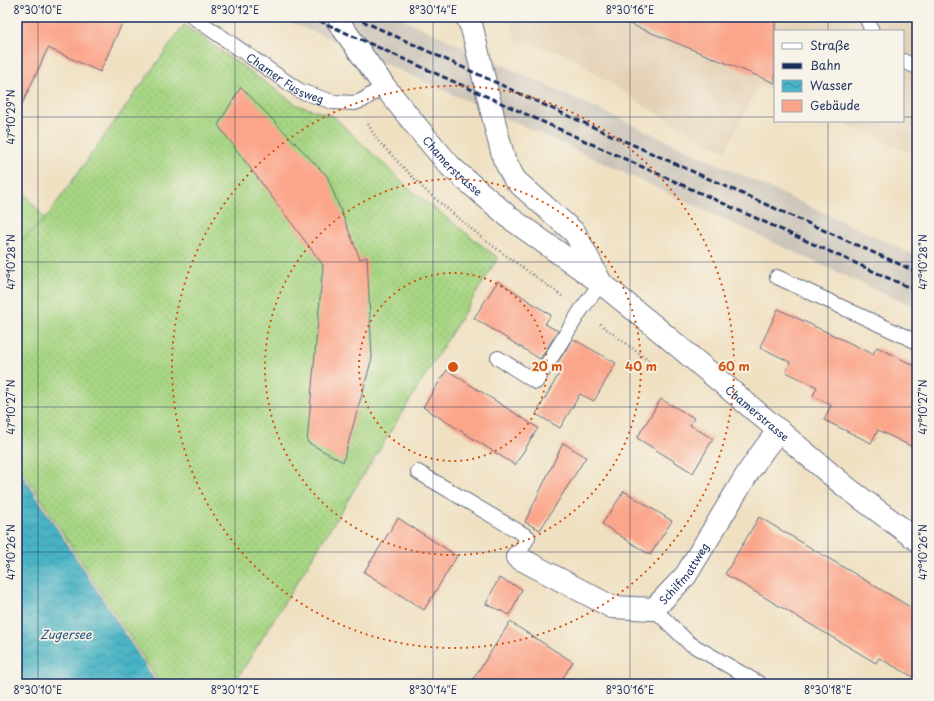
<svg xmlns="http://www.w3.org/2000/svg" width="934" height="701" viewBox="0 0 934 701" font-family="'Playpen Sans',sans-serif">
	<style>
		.built { fill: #e4d1b6 }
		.railway { fill: #cbc3b8 }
		.grass { fill: url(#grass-dots); stroke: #618270 }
		.pitch { fill: #a7d583; stroke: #618270 }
		.water { fill: url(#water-waves); stroke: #317191 }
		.building { fill: #fba68b }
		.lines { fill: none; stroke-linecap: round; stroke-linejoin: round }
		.lane-casing { stroke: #656d81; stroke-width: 16 }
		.street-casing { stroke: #656d81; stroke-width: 24 }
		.primary-casing { stroke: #656d81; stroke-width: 24 }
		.path { stroke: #656d81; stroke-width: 2.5; stroke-dasharray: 1 3; stroke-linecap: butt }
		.lane { stroke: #fff; stroke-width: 14 }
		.street { stroke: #fff; stroke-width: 22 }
		.primary { stroke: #fff; stroke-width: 22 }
		.rail { stroke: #1b2f5e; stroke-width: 3; stroke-dasharray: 6 3; stroke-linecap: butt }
		.ticks { fill: none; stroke: #1b2f5e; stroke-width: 1; stroke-opacity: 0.45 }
		.ring { fill: none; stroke: #d45514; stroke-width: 2; stroke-dasharray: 2 4 }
		.labels { text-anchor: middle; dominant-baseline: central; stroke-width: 3.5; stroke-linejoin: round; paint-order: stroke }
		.street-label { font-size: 11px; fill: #1b2f5e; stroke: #f7f3e8 }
		.water-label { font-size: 12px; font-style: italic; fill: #28577d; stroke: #f7f3e8 }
		.centre { fill: #d45514; stroke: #f7f3e8; stroke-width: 2 }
		.ring-label { font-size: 12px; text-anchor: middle; font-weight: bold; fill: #d45514; stroke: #f7f3e8; stroke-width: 3.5; stroke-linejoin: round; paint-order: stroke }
		.neatline { fill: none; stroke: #1b2f5e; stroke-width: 1.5 }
		.ticks-label { font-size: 10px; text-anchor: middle; fill: #1b2f5e }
	</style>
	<defs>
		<pattern id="grass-dots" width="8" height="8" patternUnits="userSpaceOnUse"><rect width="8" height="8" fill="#a7d583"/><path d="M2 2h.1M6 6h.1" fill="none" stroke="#8fb774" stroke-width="1.8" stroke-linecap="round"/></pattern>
		<pattern id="water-waves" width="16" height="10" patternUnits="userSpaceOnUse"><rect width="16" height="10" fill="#47b3c4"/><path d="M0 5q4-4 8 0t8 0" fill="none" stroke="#3a92a2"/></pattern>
	</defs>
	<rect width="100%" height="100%" fill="#f7f3e8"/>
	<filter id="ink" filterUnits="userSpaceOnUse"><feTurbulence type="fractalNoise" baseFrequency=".025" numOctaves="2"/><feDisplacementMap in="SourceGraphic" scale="8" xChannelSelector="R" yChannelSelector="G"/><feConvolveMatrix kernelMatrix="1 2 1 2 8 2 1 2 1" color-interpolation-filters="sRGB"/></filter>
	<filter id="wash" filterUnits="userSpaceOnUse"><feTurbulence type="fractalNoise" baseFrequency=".012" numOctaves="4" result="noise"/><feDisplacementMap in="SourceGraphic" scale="16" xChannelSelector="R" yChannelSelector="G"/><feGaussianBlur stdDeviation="0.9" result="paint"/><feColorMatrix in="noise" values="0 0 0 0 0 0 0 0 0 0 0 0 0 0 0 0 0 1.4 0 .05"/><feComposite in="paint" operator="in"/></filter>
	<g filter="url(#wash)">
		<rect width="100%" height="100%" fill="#efe0c1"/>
		<path class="built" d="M507 17H917V156L840 121H903V31H775V92L759 85 726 150 712 146 646 107 566 54 518 41Z"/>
		<path class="railway" d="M278 17H398L917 256V308L850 278 530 129 317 33 311 31Z"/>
		<path class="grass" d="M184 25 297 105 333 116 412 191 498 258 234 684H160L17 462V245L45 219Z"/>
		<path class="pitch" d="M17 184 45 219 17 245Z"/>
		<path class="water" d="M17 467 157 684H17Z"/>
		<g id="blocks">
			<g class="building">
				<path d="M17 17H125L100 72 48 48 17 115Z"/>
				<path d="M615 17H775V83L615 18Z"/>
				<path d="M241 87 327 176 360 259 367 257 372 358 343 462 307 442 323 265 218 125Z"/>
				<path d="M498 281 551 315 545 324 558 331 540 359 474 318Z"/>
				<path d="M778 309 873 354 877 347 917 367V449L878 430 871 443 824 420 831 405 813 396 817 387 786 372 790 362 760 347Z"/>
				<path d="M573 339 616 363 594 401 580 394 560 428 536 414 560 372 554 368Z"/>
				<path d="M447 370 538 428 515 465 423 407Z"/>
				<path d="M661 399 694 418 690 425 713 439 693 473 637 438Z"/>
				<path d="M563 443 586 457 540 530 525 522Z"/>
				<path d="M624 491 672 521 650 555 602 524Z"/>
				<path d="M759 517 917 611V679L879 658 876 663 725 574Z"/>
				<path d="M398 518 457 556 424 610 364 572Z"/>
				<path d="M499 578 522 589 510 615 486 604Z"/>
				<path d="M510 622 573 662 559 684H470Z"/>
			</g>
		</g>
	</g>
	<g filter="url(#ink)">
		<use href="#blocks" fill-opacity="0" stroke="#656d81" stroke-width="1"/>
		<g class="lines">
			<defs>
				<g id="lane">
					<path id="s1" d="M193 17 300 91 333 102 355 103 363 100 384 86"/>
					<path d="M866 17 872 31"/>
					<path d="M903 61 917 67"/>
					<path d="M777 277 917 342"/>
					<path d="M498 358 536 382 581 310 601 283"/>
					<path d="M418 472 528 537 517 557"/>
					<path d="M654 609 689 643 760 684"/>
				</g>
				<g id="street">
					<path d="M467 17 472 28 497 133 504 159 515 180 575 233 601 283"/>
					<path id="s2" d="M517 557 612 607 654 609 686 575 749 471 765 448 779 430"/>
				</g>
				<g id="primary">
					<path id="s3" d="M335 17 384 86 422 133 451 167 510 218 601 283 653 325 846 487 917 540"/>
				</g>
			</defs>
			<use href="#lane" class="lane-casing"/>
			<use href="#street" class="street-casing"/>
			<use href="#primary" class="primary-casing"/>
			<g class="path">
				<path d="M368 124 378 141 427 192 486 241 562 296"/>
				<path d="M600 324 652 363"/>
			</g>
			<use href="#lane" class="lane"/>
			<use href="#street" class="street"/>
			<use href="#primary" class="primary"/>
			<g class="rail">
				<path d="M311 17 917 291"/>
				<path d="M354 17 553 109 917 272"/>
			</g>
		</g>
	</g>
	<path class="ticks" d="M38 17V684M235 17V684M433 17V684M630 17V684M828 17V31M17 117H775M903 117H917M828 121V684M17 262H917M17 407H917M17 552H917"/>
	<g class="ring">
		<circle cx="453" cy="367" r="94"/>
		<circle cx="453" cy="367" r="188"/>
		<circle cx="453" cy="367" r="281"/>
	</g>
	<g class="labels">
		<g class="street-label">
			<text stroke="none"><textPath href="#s1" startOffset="111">Chamer Fussweg</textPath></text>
			<text stroke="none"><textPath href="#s3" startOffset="190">Chamerstrasse</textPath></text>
			<text stroke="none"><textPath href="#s3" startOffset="583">Chamerstrasse</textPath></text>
			<text stroke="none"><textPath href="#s2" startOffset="196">Schilfmattweg</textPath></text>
		</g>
		<g class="water-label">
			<text x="66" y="634">Zugersee</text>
		</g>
	</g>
	<circle cx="453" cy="367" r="6" class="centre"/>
	<g class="ring-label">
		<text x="547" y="371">20 m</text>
		<text x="641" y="371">40 m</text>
		<text x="734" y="371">60 m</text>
	</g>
	<rect width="934" height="701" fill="none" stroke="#f7f3e8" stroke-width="44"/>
	<rect x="774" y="30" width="130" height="92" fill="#f7f3e8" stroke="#9fa5b1"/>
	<rect x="782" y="43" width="20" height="6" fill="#ffffff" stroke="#9fa5b1"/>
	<text x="810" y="50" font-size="12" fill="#1b2f5e">Straße</text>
	<rect x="782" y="63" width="20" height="6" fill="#1b2f5e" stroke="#9fa5b1"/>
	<text x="810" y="70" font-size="12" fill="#1b2f5e">Bahn</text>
	<rect x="782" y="80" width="20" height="12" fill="url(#water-waves)" stroke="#9fa5b1"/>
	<text x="810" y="90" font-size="12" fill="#1b2f5e">Wasser</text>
	<rect x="782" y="100" width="20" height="12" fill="#fba68b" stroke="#9fa5b1"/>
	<text x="810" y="110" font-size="12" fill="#1b2f5e">Gebäude</text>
	<rect x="22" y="22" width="890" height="657" class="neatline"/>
	<g class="ticks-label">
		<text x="38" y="14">8°30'10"E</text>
		<text x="235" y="14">8°30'12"E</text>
		<text x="433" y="14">8°30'14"E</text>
		<text x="630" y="14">8°30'16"E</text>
		<text transform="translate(11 117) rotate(-90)" y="4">47°10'29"N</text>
		<text transform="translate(11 262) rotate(-90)" y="4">47°10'28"N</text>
		<text transform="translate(923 262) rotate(-90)" y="4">47°10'28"N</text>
		<text transform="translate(11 407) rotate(-90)" y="4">47°10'27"N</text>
		<text transform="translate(923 407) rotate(-90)" y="4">47°10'27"N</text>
		<text transform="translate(11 552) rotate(-90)" y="4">47°10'26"N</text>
		<text transform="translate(923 552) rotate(-90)" y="4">47°10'26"N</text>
		<text x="38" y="694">8°30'10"E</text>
		<text x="235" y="694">8°30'12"E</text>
		<text x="433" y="694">8°30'14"E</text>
		<text x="630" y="694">8°30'16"E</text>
		<text x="828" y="694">8°30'18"E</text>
	</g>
</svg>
